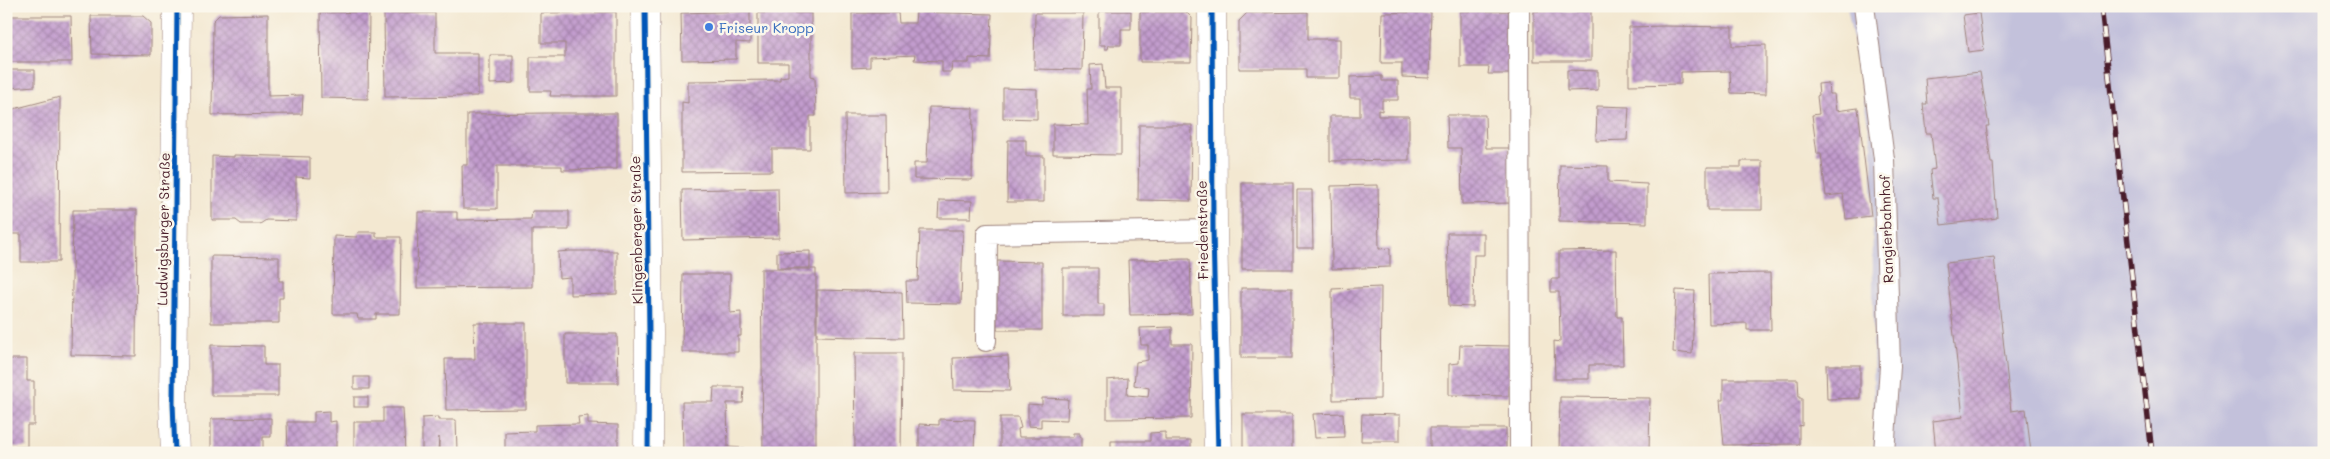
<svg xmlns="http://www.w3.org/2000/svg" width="2330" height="459" viewBox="0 0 2330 459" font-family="Mali,sans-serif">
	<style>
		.industrial { fill: #c3c1db }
		.building { fill: url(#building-cross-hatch) }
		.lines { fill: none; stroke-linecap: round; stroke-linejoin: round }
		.service-casing { stroke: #9e847e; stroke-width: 22 }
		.minor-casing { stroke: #9e847e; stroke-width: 29 }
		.tertiary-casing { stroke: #9e847e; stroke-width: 29 }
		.service { stroke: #fff; stroke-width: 20 }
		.minor { stroke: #fff; stroke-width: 28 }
		.tertiary { stroke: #fff; stroke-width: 28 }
		.rail-casing { stroke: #4a1f2b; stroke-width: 5.5 }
		.rail { stroke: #fbf7ec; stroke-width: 4; stroke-dasharray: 11; stroke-linecap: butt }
		.cycleway-casing { stroke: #fbf7ec; stroke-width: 8 }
		.cycleway { stroke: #0057b8; stroke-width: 5 }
		.shop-dot { fill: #3f7fe0; stroke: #fbf7ec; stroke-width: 2 }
		.labels { text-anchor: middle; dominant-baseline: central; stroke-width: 5; stroke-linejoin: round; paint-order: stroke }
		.shop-label { font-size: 14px; fill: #366cbe; stroke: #fbf7ec; text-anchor: start }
		.street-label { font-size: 14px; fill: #4a1f2b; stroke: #fbf7ec }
	</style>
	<defs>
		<pattern id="building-cross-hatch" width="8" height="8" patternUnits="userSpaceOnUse" patternTransform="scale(1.25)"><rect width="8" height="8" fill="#c29cce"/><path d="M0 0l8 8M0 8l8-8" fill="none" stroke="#a07fa7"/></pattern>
	</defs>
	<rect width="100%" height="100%" fill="#fbf7ec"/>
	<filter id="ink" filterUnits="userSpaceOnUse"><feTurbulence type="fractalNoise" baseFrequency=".02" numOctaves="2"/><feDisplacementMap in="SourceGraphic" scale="10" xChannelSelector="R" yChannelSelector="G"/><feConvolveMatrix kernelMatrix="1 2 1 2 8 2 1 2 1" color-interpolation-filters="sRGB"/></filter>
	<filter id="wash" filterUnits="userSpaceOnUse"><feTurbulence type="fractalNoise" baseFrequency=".0096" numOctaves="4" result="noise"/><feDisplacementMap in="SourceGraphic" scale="20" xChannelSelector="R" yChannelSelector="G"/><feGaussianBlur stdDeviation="1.12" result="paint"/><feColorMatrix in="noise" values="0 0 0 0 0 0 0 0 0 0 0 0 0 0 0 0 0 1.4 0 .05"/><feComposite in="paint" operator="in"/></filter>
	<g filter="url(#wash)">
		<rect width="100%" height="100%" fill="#f3e8d1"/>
		<path class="industrial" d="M1847 6H2324V453H1874L1872 146Z"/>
		<g id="blocks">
			<g class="building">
				<path d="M750 11V43L736 42V59L682 60 681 13Z"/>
				<path d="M1099 11H1131V29H1121V45H1109L1108 49H1105V45H1099Z"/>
				<path d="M1460 11H1511V74H1488L1489 67H1460Z"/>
				<rect x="1534" y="11" width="57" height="50"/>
				<path d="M369 12 368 99 321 98 320 13Z"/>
				<path d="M616 12V96H550L551 91H530V57H565V43H541V13Z"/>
				<path d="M916 12 992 14 990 59 969 58V63H952L951 72H942V61L914 60 915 55 870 57V67L852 68V13H898L899 23H915Z"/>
				<path d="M1140 12H1186L1192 18 1191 62H1140Z"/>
				<path d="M1308 12V39H1340V78H1306V69H1239V21L1247 13Z"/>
				<path d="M1431 12 1429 78 1402 77V63H1381L1382 13Z"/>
				<path d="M435 13V53H478V96L385 97 384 14Z"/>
				<path d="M758 13H811V76L815 77 816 116H810V149H772V171L682 172V102L688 103V81L780 80V77L788 76V63H758Z"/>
				<path d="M1035 13H1083L1082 70 1034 69Z"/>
				<path d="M1979 13 1984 50 1968 52 1963 15Z"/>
				<path d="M268 14V96L303 95 302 114 212 115 213 21 219 15Z"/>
				<path d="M6 16H71L72 62H6Z"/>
				<path d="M91 16H143L151 23V55L92 54Z"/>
				<path d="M1664 26 1732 27V46L1766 45V94L1731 93 1730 71 1681 72V84L1629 85V27Z"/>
				<path d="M490 55H513V83L490 84Z"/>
				<path d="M1103 64 1105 88H1121V155L1053 154V124L1088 125 1087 89H1091L1090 65Z"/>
				<path d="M9 70H35V86L10 88Z"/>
				<path d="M1567 70 1598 71V90L1567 91Z"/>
				<path d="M1980 72 1989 126H1986L1991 163H1993L1997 218 1941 225 1938 198H1933L1930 170 1935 169 1931 133H1926L1923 104H1927L1925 78Z"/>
				<path d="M1382 76V81H1398V100H1382V111L1378 110V116H1409V160L1330 161V116H1360V98H1350V77Z"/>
				<path d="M1828 83 1829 94H1834L1836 111 1858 108 1871 216 1846 219 1843 194 1826 196 1821 154H1817L1812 115 1819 114 1817 96 1819 95 1818 84Z"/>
				<path d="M1003 88 1037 89V119L1003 118Z"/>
				<path d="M60 97 59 262H21V234H6V111Z"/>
				<path d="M1597 106 1629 107 1627 140 1596 141Z"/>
				<path d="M929 107 973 108 972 180 914 179V163H927Z"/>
				<path d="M550 113H617V169L562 170V166H497V209H463L462 165H467V114Z"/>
				<path d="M845 115H886L887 192 846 193Z"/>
				<path d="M1447 115H1485L1486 148H1510L1511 203 1462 204 1461 148H1448Z"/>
				<path d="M1139 125H1192L1191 201 1138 200Z"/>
				<path d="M1008 140H1026V156H1044V202H1007Z"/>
				<path d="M234 155 310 157V178L296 177V221L266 220 260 224H241L236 220H212V156L234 157Z"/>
				<path d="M1741 161H1762V210H1707V167H1741Z"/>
				<path d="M1560 165 1608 166V182L1647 184V223L1559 221Z"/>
				<rect x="1242" y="183" width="51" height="86"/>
				<path d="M1378 185 1379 249 1390 248V267L1332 269 1331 186Z"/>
				<path d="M778 188 779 238 683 240 682 190Z"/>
				<path d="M1297 190H1312L1313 248H1297Z"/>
				<path d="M939 200 972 201 971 218H938Z"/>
				<path d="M73 210H137L136 356 71 355Z"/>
				<path d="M532 211H569V230H532V287L417 288 418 212H457V220L531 219Z"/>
				<path d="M920 230H963L961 304 907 303 906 281H918Z"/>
				<path d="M358 232H376V237H401L400 314H376V319H358L357 314H333L334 236 357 237Z"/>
				<path d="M1447 233H1484V255H1474L1473 307 1449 306Z"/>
				<path d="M1616 250 1617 317H1622L1623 365H1589V379H1555L1554 341 1560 342 1559 292H1551V279H1559V251Z"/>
				<path d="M570 251H617V294L570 295V277L559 278 558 252Z"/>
				<path d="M810 251V268H777V252Z"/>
				<path d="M211 256 279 257V281H283V298H279V323H211Z"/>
				<path d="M1994 257 2011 411 2026 409 2031 453H1936L1933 421 1963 417 1946 263Z"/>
				<path d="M1190 259 1192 314 1130 315 1128 260Z"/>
				<path d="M997 261 1042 262V330H997Z"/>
				<path d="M1063 268H1098V304H1104V316H1063Z"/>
				<path d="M761 269H816V453H763Z"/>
				<path d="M1770 273 1771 330H1747V323L1709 324 1708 274Z"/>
				<path d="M683 274H730V313L741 312V336H738V352H682Z"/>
				<path d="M1381 287 1380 399 1333 400 1332 289Z"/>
				<rect x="1241" y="288" width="51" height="70"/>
				<path d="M817 290 902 292 903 338 817 336Z"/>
				<path d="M1676 290 1695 291 1692 354 1673 352Z"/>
				<path d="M474 323H526V409L446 410 445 359H475Z"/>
				<path d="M1172 327V344H1192L1191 418 1107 419V380L1128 378 1127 395 1148 397 1149 388 1134 385 1136 362 1148 360V345H1141L1140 328Z"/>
				<path d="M565 334H617L618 383H565Z"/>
				<path d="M211 345 264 346V365H278V396H211Z"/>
				<path d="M1460 345 1510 346 1509 396 1449 395V364L1459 363Z"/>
				<path d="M854 353H902L901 453H855Z"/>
				<path d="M1008 356 1010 391 954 390 953 358Z"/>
				<path d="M6 359H27V381H34V425H27V447H6Z"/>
				<path d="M1826 365H1860V398L1827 399Z"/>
				<rect x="354" y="377" width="15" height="12"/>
				<path d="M1723 379H1798L1799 398H1802V426L1799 425V444L1724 445 1720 400H1723Z"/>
				<path d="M714 387H744L743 403H727L728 447 745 448 746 453H683L682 402H713Z"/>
				<rect x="354" y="397" width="14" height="10"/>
				<path d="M1560 397 1650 398 1649 453H1559Z"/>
				<path d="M1042 398 1068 399 1067 420 1041 419V427L1028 426V404L1042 405Z"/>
				<path d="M383 408H403L405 453H354V422H383Z"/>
				<path d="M329 411V422L336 421V453H288L287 422H314V412Z"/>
				<path d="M1343 413 1344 437 1315 438 1313 414Z"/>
				<rect x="1243" y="414" width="49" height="39"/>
				<path d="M1362 414 1400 415V441H1361Z"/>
				<path d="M588 416V424L618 425V453H505V432L535 431V425L579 424 578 417Z"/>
				<path d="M438 417V420H456L457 451 439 452V437L438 451 422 452V418Z"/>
				<path d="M1000 417H1018L1021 428 1018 429 1019 437H1073V433H1079V437H1081V453H1000Z"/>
				<path d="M271 418V437H263V450H261V453H211V419Z"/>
				<path d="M939 419 975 420 974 453H919V424L939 425Z"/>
				<rect x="1430" y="428" width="76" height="25"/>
				<path d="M1165 432V440H1191V453H1111V441H1150V433Z"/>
			</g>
		</g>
	</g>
	<g filter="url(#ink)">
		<use href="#blocks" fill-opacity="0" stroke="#9e847e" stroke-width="1"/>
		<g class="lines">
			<defs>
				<g id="service">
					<path d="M1519 6 1520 453"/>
					<path d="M1864 6 1884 159 1890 366 1884 453"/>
					<path d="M986 341 987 234 1213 230"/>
				</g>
				<path id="minor" d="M1212 6 1213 230 1218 453"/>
				<g id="tertiary">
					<path d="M645 6 649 333 648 453"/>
					<path d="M175 453 173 403 177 6"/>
				</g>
			</defs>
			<use href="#service" class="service-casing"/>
			<use href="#minor" class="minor-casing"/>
			<use href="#tertiary" class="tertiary-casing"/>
			<use href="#service" class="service"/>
			<use href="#minor" class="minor"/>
			<use href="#tertiary" class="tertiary"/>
			<defs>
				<path id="rail" d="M2101 6 2152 453"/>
			</defs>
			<use href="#rail" class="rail-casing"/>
			<use href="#rail" class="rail"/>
			<defs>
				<g id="cycleway">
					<path d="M645 6 649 333 648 453"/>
					<path d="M1212 6 1213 230 1218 453"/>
					<path d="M175 453 173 403 177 6"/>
				</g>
			</defs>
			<use href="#cycleway" class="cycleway-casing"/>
			<use href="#cycleway" class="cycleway"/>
		</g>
	</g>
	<circle class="shop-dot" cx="709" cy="27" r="5"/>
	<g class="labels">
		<g class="shop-label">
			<text x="719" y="27">Friseur Kropp</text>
		</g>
		<g class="street-label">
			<text transform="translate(163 229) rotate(-89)">Ludwigsburger Straße</text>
			<text transform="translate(1886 229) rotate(-92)">Rangierbahnhof</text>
			<text transform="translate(636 230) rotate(-91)">Klingenberger Straße</text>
			<text transform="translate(1202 230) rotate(-91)">Friedenstraße</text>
		</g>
	</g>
	<rect width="2330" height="459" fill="none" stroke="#fbf7ec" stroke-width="25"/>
</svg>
